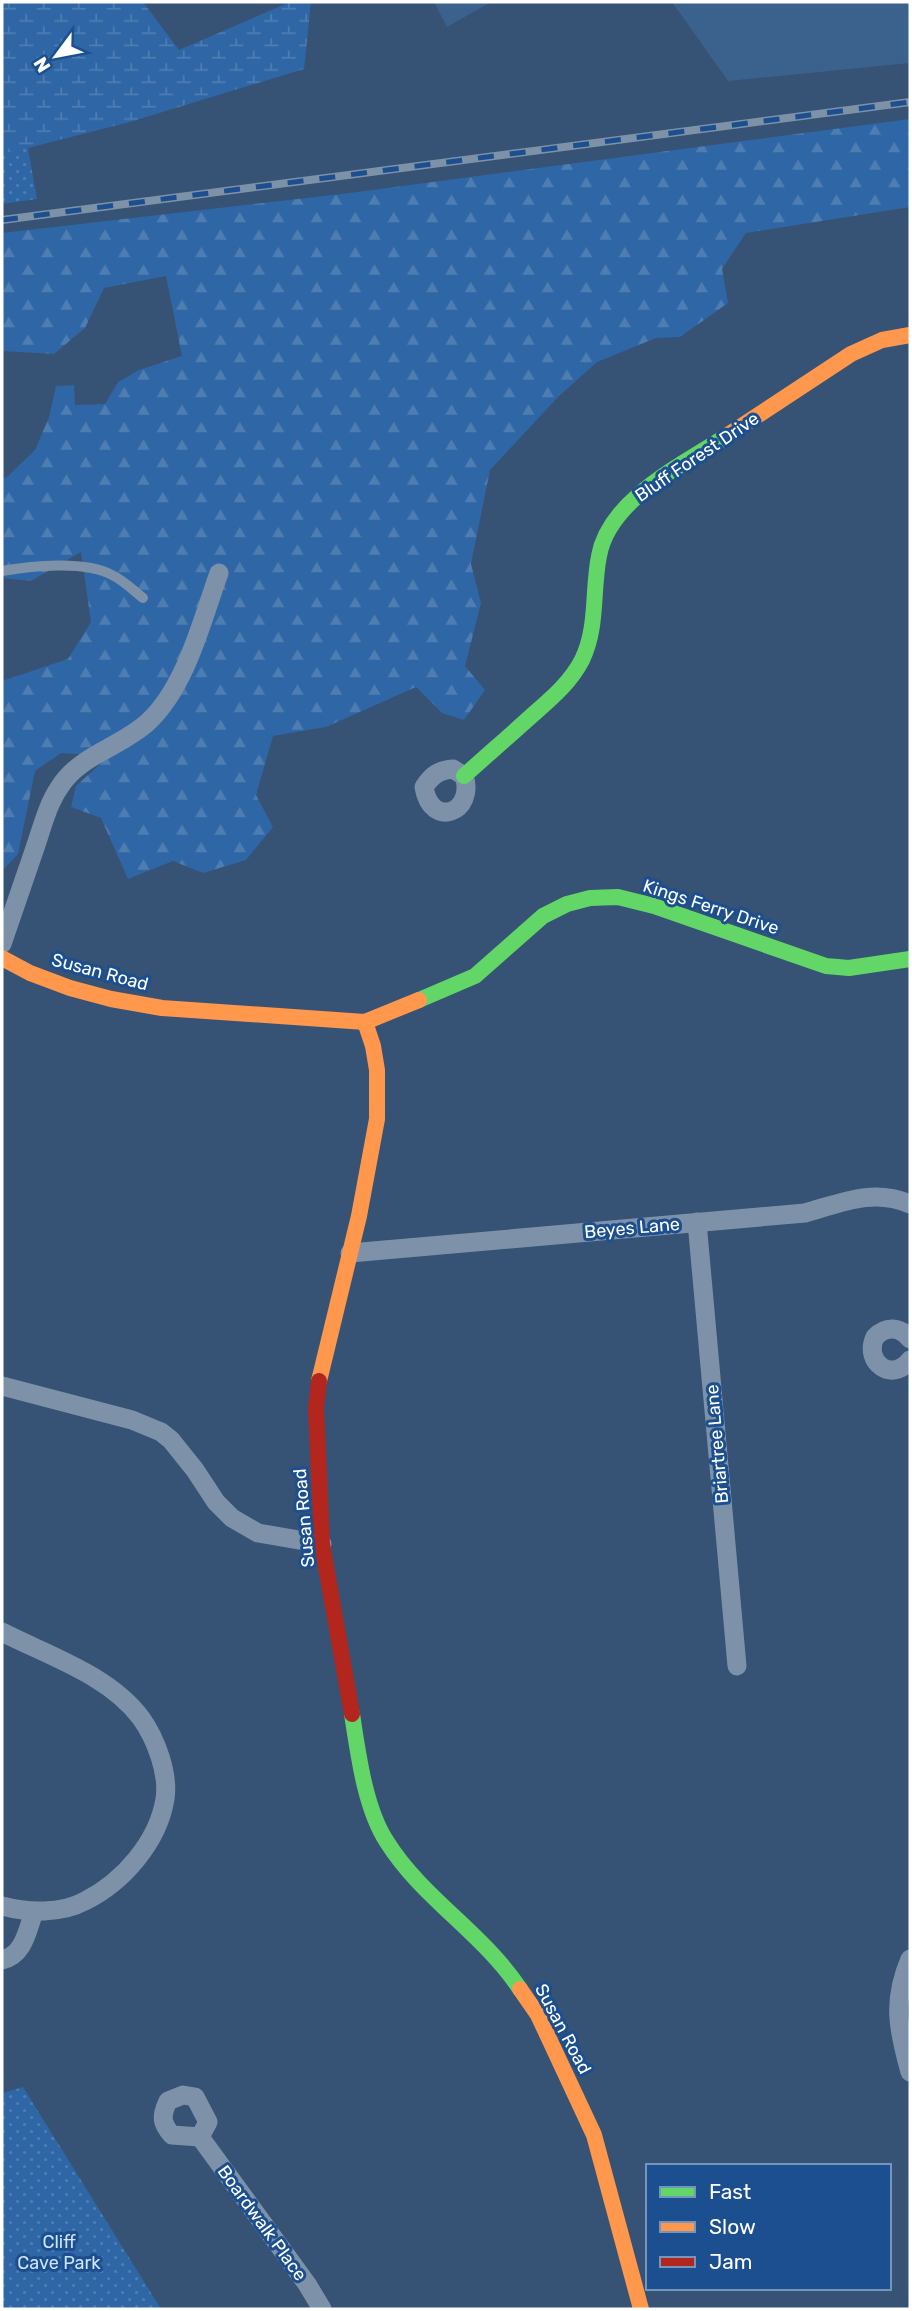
<svg xmlns="http://www.w3.org/2000/svg" width="912" height="2311" viewBox="0 0 912 2311" font-family="Rubik,sans-serif">
	<style>
		.grass { fill: url(#grass-dots) }
		.forest { fill: url(#forest-firs) }
		.wetland { fill: url(#wetland-marsh) }
		.water { fill: #3b618d }
		.lines { fill: none; stroke-linecap: round; stroke-linejoin: round }
		.lane { stroke: #7d92a8; stroke-width: 10 }
		.street { stroke: #7d92a8; stroke-width: 19 }
		.fast { stroke: #63d668; stroke-width: 16 }
		.slow { stroke: #ff974d; stroke-width: 16 }
		.jam { stroke: #b3261e; stroke-width: 16 }
		.rail-casing { stroke: #7e92a7; stroke-width: 8 }
		.rail { stroke: #1b4f8f; stroke-width: 5; stroke-dasharray: 16; stroke-linecap: butt }
		.labels { text-anchor: middle; dominant-baseline: central; stroke-width: 6; stroke-linejoin: round; paint-order: stroke }
		.street-label { font-size: 18px; fill: #fff; stroke: #1b4f8f }
		.park-label { font-size: 18px; fill: #cfe3fa; stroke: #1b4f8f }
	</style>
	<defs>
		<pattern id="grass-dots" width="8" height="8" patternUnits="userSpaceOnUse" patternTransform="scale(1.75)"><rect width="8" height="8" fill="#2f66a5"/><path d="M2 2h.1M6 6h.1" fill="none" stroke="#4e7db2" stroke-width="1.8" stroke-linecap="round"/></pattern>
		<pattern id="forest-firs" width="22" height="20" patternUnits="userSpaceOnUse" patternTransform="scale(1.75)"><rect width="22" height="20" fill="#2f66a5"/><path d="M5 1l3.5 6h-7zM16 11l3.5 6h-7z" fill="#4e7db2"/></pattern>
		<pattern id="wetland-marsh" width="20" height="14" patternUnits="userSpaceOnUse" patternTransform="scale(1.75)"><rect width="20" height="14" fill="#2f66a5"/><path d="M1 5h8M5 5V1M11 12h8M15 12V8" fill="none" stroke="#4e7db2"/></pattern>
	</defs>
	<rect width="100%" height="100%" fill="#365274"/>
	<g class="grass">
		<path d="M2 2 37 199 2 204Z"/>
		<path d="M23 2087 161 2309H2V2093Z"/>
	</g>
	<path class="forest" d="M910 119V207L746 233 722 269 728 303 680 337 656 338 597 362 558 397 490 470 471 564 481 603 465 666 485 690 464 720 442 713 416 687 326 727 273 736 256 795 273 827 246 860 203 873 173 861 128 879 101 818 71 807 76 786 109 756 61 753 35 771 18 854 2 871V681L68 659 91 622 81 552 31 581 2 578V477L6 478 35 450 49 417 56 386 74 385 75 405 105 404 118 382 139 370 182 356 166 276 104 288 85 328 54 354 2 351V233L342 194Z"/>
	<path class="wetland" d="M2 2H143L179 50 290 2H311L304 69 130 122 20 150 2 153Z"/>
	<g class="water">
		<path d="M434 2H491L447 27Z"/>
		<path d="M672 2H910V63L728 81Z"/>
	</g>
	<g class="lines">
		<path class="lane" d="M2 571C31 566 85 560 112 575 123 580 133 590 143 598"/>
		<g class="street">
			<path d="M453 769 464 776C476 812 431 830 424 787 432 775 439 770 453 769Z"/>
			<path d="M2 944C13 912 24 880 35 848 42 828 47 806 59 788 79 755 121 747 148 722 186 687 202 620 219 573"/>
			<path d="M697 1222 737 1666"/>
			<path d="M350 1253 805 1213C841 1203 873 1188 910 1204"/>
			<path d="M910 1339C900 1326 886 1326 875 1337 863 1363 893 1383 910 1360"/>
			<path d="M2 1386 132 1420 161 1432 171 1440 195 1470 216 1502 232 1518 258 1533 322 1544"/>
			<path d="M2 1632C49 1656 109 1675 141 1718 156 1739 169 1774 165 1799 158 1842 123 1882 85 1901 61 1914 28 1913 2 1906"/>
			<path d="M910 1959C892 2001 898 2029 910 2072"/>
			<path d="M2 1960C24 1955 27 1931 34 1912"/>
			<path d="M183 2095 195 2097 208 2122 200 2137 172 2135C161 2123 161 2116 168 2101Z"/>
			<path d="M200 2137 307 2284 322 2309"/>
		</g>
		<g class="fast">
			<path d="M464 776C485 757 507 738 528 719 548 701 569 685 582 660 598 627 592 591 599 556 609 499 684 464 728 435"/>
			<path d="M419 1000 475 976 543 916 567 904 590 898 618 897 654 906 826 966 849 968 910 959"/>
			<path d="M352 1714C358 1753 365 1809 387 1842 422 1898 483 1933 520 1989"/>
		</g>
		<g class="slow">
			<path d="M728 435 851 354 882 340 910 335"/>
			<path d="M2 958 30 973 70 988 111 999 162 1008 365 1022 419 1000"/>
			<path d="M319 1381 359 1216 377 1119V1070L373 1046 365 1022"/>
			<path d="M520 1989 538 2015 594 2135 641 2309"/>
		</g>
		<path class="jam" d="M319 1381 316 1408 322 1544 352 1714"/>
		<defs>
			<path id="rail" d="M2 220 910 102"/>
		</defs>
		<use href="#rail" class="rail-casing"/>
		<use href="#rail" class="rail"/>
	</g>
	<g class="labels">
		<g class="street-label">
			<text transform="translate(697 457) rotate(-34)">Bluff Forest Drive</text>
			<text transform="translate(711 907) rotate(18)">Kings Ferry Drive</text>
			<text transform="translate(100 972) rotate(15)">Susan Road</text>
			<text transform="translate(632 1228) rotate(-5)">Beyes Lane</text>
			<text transform="translate(717 1444) rotate(-95)">Briartree Lane</text>
			<text transform="translate(304 1518) rotate(-95)">Susan Road</text>
			<text transform="translate(563 2029) rotate(62)">Susan Road</text>
			<text transform="translate(262 2223) rotate(54)">Boardwalk Place</text>
		</g>
		<g class="park-label">
			<text x="59" y="2242">Cliff<tspan x="59" dy="21">Cave Park</tspan></text>
		</g>
	</g>
	<rect width="912" height="2311" fill="none" stroke="#ffffff" stroke-width="7"/>
	<rect x="646" y="2164" width="245" height="126" fill="#1b4f8f" stroke="#7695bc" stroke-width="2"/>
	<rect x="660" y="2187" width="35" height="10" fill="#63d668" stroke="#7695bc" stroke-width="2"/>
	<text x="709" y="2199" font-size="21" fill="#ffffff">Fast</text>
	<rect x="660" y="2222" width="35" height="10" fill="#ff974d" stroke="#7695bc" stroke-width="2"/>
	<text x="709" y="2234" font-size="21" fill="#ffffff">Slow</text>
	<rect x="660" y="2257" width="35" height="10" fill="#b3261e" stroke="#7695bc" stroke-width="2"/>
	<text x="709" y="2269" font-size="21" fill="#ffffff">Jam</text>
	<g transform="translate(56 56) rotate(238)" stroke="#1b4f8f" stroke-width="5" paint-order="stroke">
	<path d="M0-5L12 26L0 18L-12 26Z" fill="#ffffff"/>
	<text y="-10" font-size="19" font-weight="bold" text-anchor="middle" fill="#ffffff">N</text>
	</g>
</svg>
